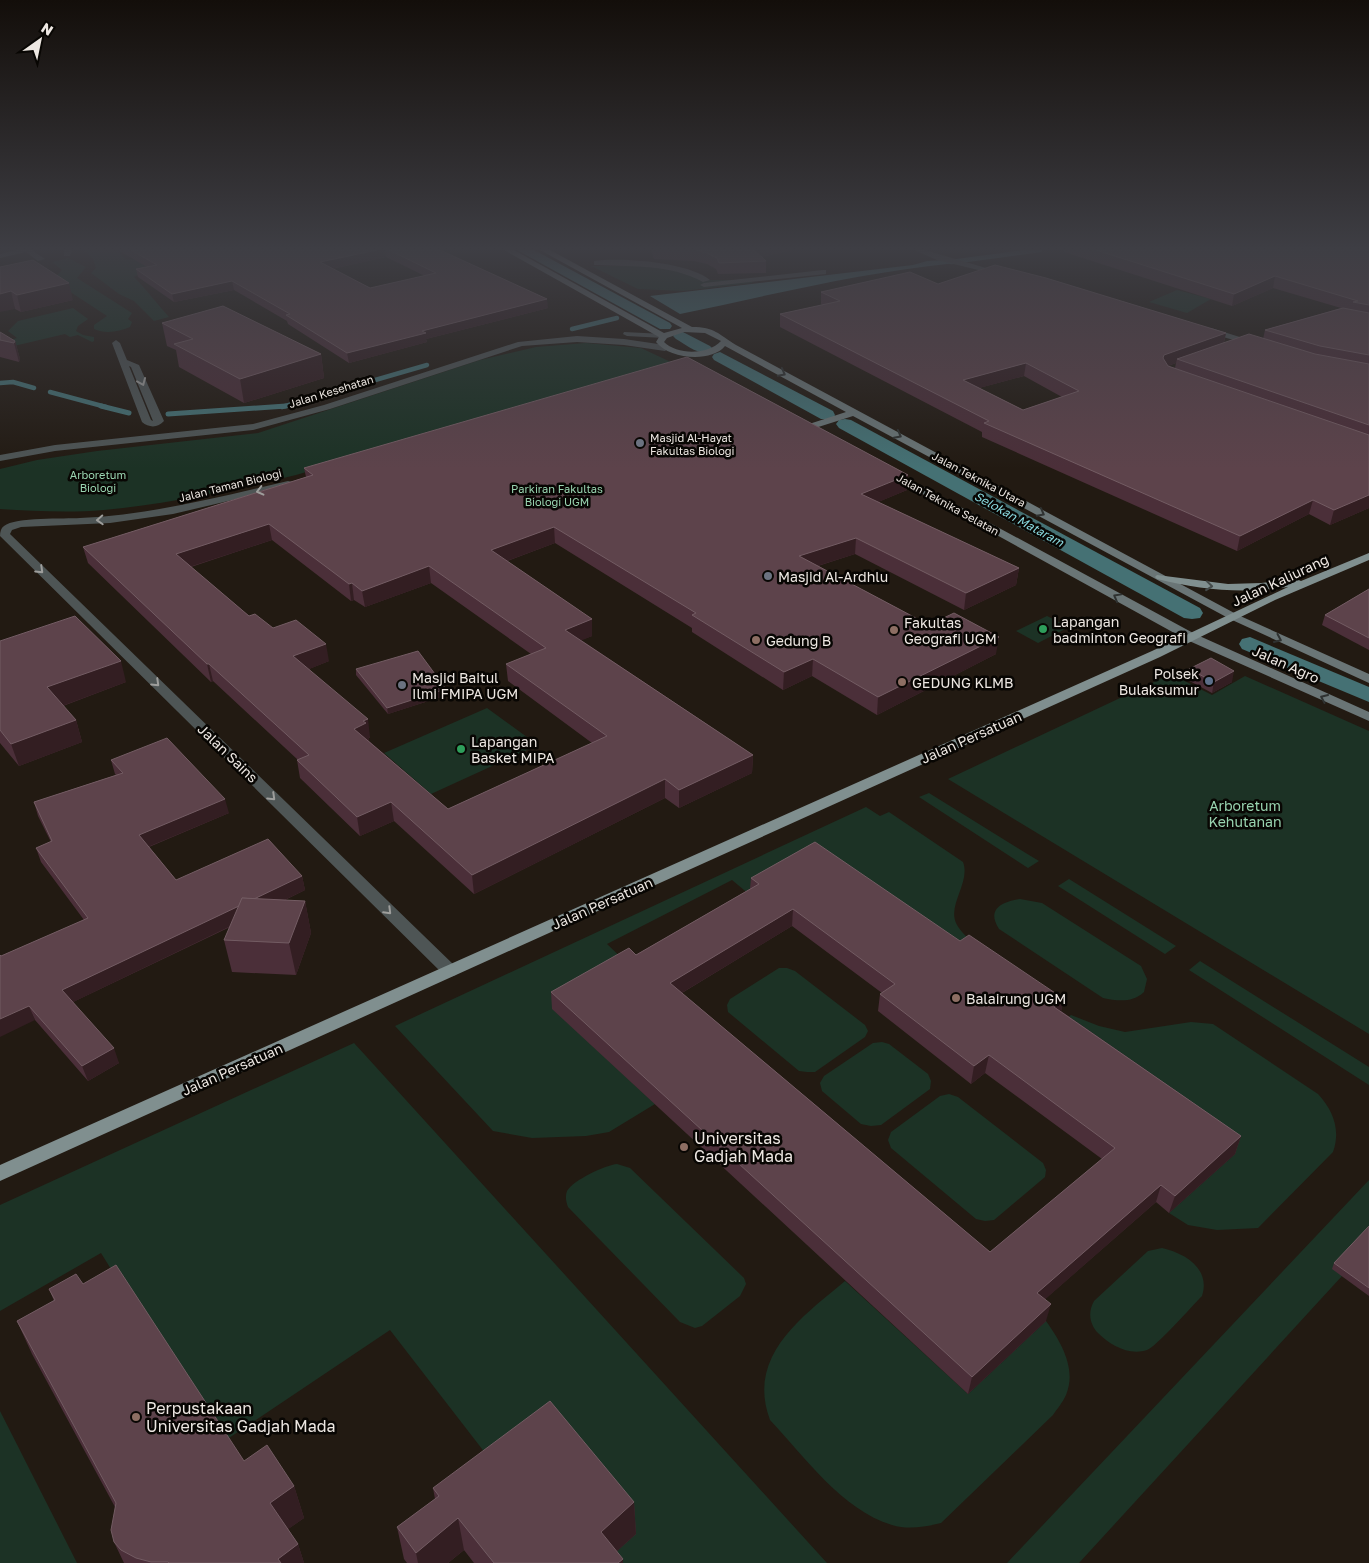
<svg xmlns="http://www.w3.org/2000/svg" width="1369" height="1563" viewBox="0 0 1369 1563" font-family="'Golos Text',sans-serif">
	<style>
		.green { fill: #1c3225 }
		.water { fill: #457174 }
		.lines { fill: none; stroke-linecap: round; stroke-linejoin: round }
		.stream-far1 { stroke: #457174; stroke-width: 4.5 }
		.stream { stroke: #457174; stroke-width: 5 }
		.canal { fill: #457174; fill-rule: evenodd }
		.pedestrian { fill: #4e5555; fill-rule: evenodd }
		.minor { fill: #4e5555; fill-rule: evenodd }
		.tertiary { fill: #4e5555; fill-rule: evenodd }
		.secondary { fill: #6a7576; fill-rule: evenodd }
		.primary { fill: #808f8f; fill-rule: evenodd }
		.wall { fill: #4b2f39; fill-rule: evenodd }
		.shaded-wall { fill: #331e22 }
		.building { fill: #5d434b; stroke: #735c63; fill-rule: evenodd }
		.oneway { stroke: #2f3231 }
		.oneway2 { stroke: #9e9e9c }
		.oneway3 { stroke: #444a49 }
		.worship-dot { fill: #6b7280; stroke: #080603; stroke-width: 2 }
		.leisure-dot { fill: #2e9e5b; stroke: #080603; stroke-width: 2 }
		.education-dot { fill: #8d6e63; stroke: #080603; stroke-width: 2 }
		.service-dot { fill: #5c6f8a; stroke: #080603; stroke-width: 2 }
		.labels { text-anchor: middle; dominant-baseline: central; stroke-width: 5; stroke-linejoin: round; paint-order: stroke }
		.far-street-label { font-size: 11px; fill: #ede7e2; stroke: #080603 }
		.far-poi-label { font-size: 11px; fill: #ede7e2; stroke: #080603; text-anchor: start }
		.far-park-label { font-size: 11px; fill: #99d4b0; stroke: #080603 }
		.far-water-label { font-size: 12px; font-style: italic; fill: #89d8de; stroke: #080603 }
		.poi-label { font-size: 14px; fill: #ede7e2; stroke: #080603; text-anchor: start }
		.street-label { font-size: 14px; fill: #ede7e2; stroke: #080603 }
		.park-label { font-size: 14px; fill: #99d4b0; stroke: #080603 }
		.near-poi-label { font-size: 16px; fill: #ede7e2; stroke: #080603; text-anchor: start }
	</style>
	<rect width="100%" height="100%" fill="#221a12"/>
	<g class="green">
		<path d="M84 250H117L127 260 164 253 152 268 134 277C147 290 157 304 169 317L154 321 134 301 119 294 91 273 96 268 93 259Z"/>
		<path d="M68 258 86 267 77 278 132 313 128 319 132 322 130 327C119 332 105 334 94 329V325L107 316 52 280 62 270 52 262Z"/>
		<path d="M591 266H670L703 280H750L753 283 683 291 638 289Z"/>
		<path d="M1177 290 1211 299 1187 313 1149 302Z"/>
		<path d="M73 308 88 319 78 326 76 331 83 335 94 337V341L92 342 78 335 70 337 65 334 14 346 7 341 17 338 8 331 18 321Z"/>
		<path d="M586 343 641 348 675 364 296 475C232 490 169 504 104 510 69 513 34 511 0 509V469L37 460 97 451 258 433 480 360 536 347Z"/>
		<path d="M1047 616 1069 627 1038 643 1016 631Z"/>
		<path d="M1171 674 1212 695 1245 676 1369 731V1034L948 779Z"/>
		<path d="M487 708 538 745 431 794 384 753Z"/>
		<path d="M929 793 1029 855 1039 861 1028 868 919 797Z"/>
		<path d="M866 807 880 816 889 812 963 862C971 883 946 906 957 925 961 932 968 938 973 943L955 956 750 895 732 880 607 944 629 965 553 1009 655 1104 609 1132 586 1136 532 1138 493 1131 395 1026Z"/>
		<path d="M1069 879 1176 946 1165 954 1058 886Z"/>
		<path d="M1020 899 1042 903 1141 966 1147 979 1144 992C1132 1003 1118 1001 1103 998L999 929C986 909 1002 902 1020 899Z"/>
		<path d="M1200 961 1369 1067V1085L1189 970Z"/>
		<path d="M779 968H787L795 971 865 1025 868 1031 865 1037 815 1072H807L799 1071 728 1012 727 1005 730 999Z"/>
		<path d="M1071 1015 1099 1026 1125 1032 1191 1022 1213 1024 1318 1094C1333 1110 1341 1130 1333 1152L1258 1228 1217 1230 1188 1225 1169 1213 1235 1154 1055 1027Z"/>
		<path d="M882 1042 889 1044 928 1074 931 1081 930 1089 881 1125 871 1126 861 1124 822 1091 820 1083 824 1076 873 1043Z"/>
		<path d="M354 1043 365 1055 827 1563H604L489 1458 390 1330 223 1442 129 1298 101 1253 0 1311V1205Z"/>
		<path d="M949 1094 958 1097 1043 1163 1046 1170 1045 1177 994 1220 985 1221 976 1219 891 1148 888 1140 891 1132 940 1096Z"/>
		<path d="M617 1164 630 1168 744 1278 746 1284 740 1296 702 1326 695 1328 680 1322 568 1207C566 1202 565 1196 567 1191 573 1180 606 1165 617 1164Z"/>
		<path d="M1369 1180V1229L1342 1276 1079 1563H1007Z"/>
		<path d="M1162 1248C1184 1253 1211 1268 1202 1296 1193 1305 1156 1347 1147 1350 1129 1356 1110 1345 1098 1333 1089 1323 1088 1312 1094 1301L1148 1251Z"/>
		<path d="M845 1281 968 1394 1046 1321C1061 1342 1077 1369 1066 1395 1063 1402 1057 1409 1053 1415L941 1523C925 1527 908 1530 892 1525 842 1510 804 1456 770 1420 746 1356 802 1317 845 1281Z"/>
		<path d="M0 1411 77 1563H0Z"/>
	</g>
	<path class="water" d="M943 260 956 263C863 272 771 295 680 314L650 296 913 265 927 261Z"/>
	<g class="lines">
		<g class="stream-far1">
			<path d="M951 262 1040 250"/>
			<path d="M572 329 617 318"/>
			<path d="M0 383 13 382 34 388"/>
			<path d="M50 392 106 407"/>
			<path d="M282 407 427 365"/>
		</g>
		<g class="stream">
			<path d="M101 406 129 413"/>
			<path d="M168 414 286 406"/>
		</g>
		<g class="canal">
			<path d="M517 250H534L670 323 672 326 670 329H660Z"/>
			<path d="M681 331 710 346 713 349 710 352C698 355 686 345 676 339L673 336 676 333Z"/>
			<path d="M720 352 833 411 835 415 833 419H821L714 360 712 357 714 354Z"/>
			<path d="M845 419 851 420 1200 608 1203 613 1200 618 1192 619 1184 618 839 428 836 424 839 420Z"/>
			<path d="M1250 637 1369 687V702L1242 649 1239 644 1242 639Z"/>
		</g>
		<g class="pedestrian">
			<path d="M594 261C621 257 689 262 710 280L703 282C670 264 634 267 597 265H594Z"/>
			<path d="M823 270H826V274L704 287 700 285 704 283Z"/>
		</g>
		<g class="minor">
			<path d="M17 250H32L45 259 38 261 26 252 0 258V254Z"/>
			<path d="M64 250H72L70 256H64Z"/>
			<path d="M914 250H925L1003 273 999 275 937 260Z"/>
			<path d="M1205 328H1211L1259 343 1252 345 1205 332Z"/>
			<path d="M116 340 120 343 127 360 139 365 164 421C158 428 149 428 142 422L112 343ZM129 366 131 367 153 421 151 420Z"/>
			<path d="M288 481 292 482V486L173 514 110 523 21 527 12 530 10 534 456 967 458 971 456 975 450 977 444 975 0 536C0 532 1 528 4 526 15 517 65 519 80 518 151 515 219 497 288 481Z"/>
		</g>
		<g class="tertiary">
			<path d="M624 332 664 334 668 336 664 338 627 336 623 334Z"/>
			<path d="M577 336 624 339 665 345 669 348 665 351 624 345 577 342 522 346 330 409 253 430 55 451 0 461V455L55 445 253 424 324 405 518 342Z"/>
		</g>
		<g class="secondary">
			<path d="M504 250H514L664 333 682 328 540 250H550L692 327C715 327 718 334 736 345L1238 615 1369 674V683L1230 619 853 416 812 429H806V425L846 412 725 346C711 363 669 359 656 342L659 337ZM684 332 705 333 721 341C708 355 677 355 664 342L667 338Z"/>
			<path d="M892 470 1195 634 1369 712V721L1187 640 888 475 887 473Z"/>
		</g>
		<path class="primary" d="M1369 553V560L1275 600 1160 657 0 1181V1165L1152 651 1288 587C1244 594 1200 590 1157 579L1155 577 1157 575 1228 584 1261 583 1296 579 1301 581Z"/>
	</g>
	<g class="wall">
		<path d="M118 250H440L548 308 426 339 427 342 349 363 288 324 287 321 234 290 174 302 138 277 136 269 147 267ZM386 257 425 276 370 288 332 269Z"/>
		<path d="M651 250H792L762 257 766 261V273L718 274 716 269 707 264 694 261 654 259Z"/>
		<path d="M1064 250H1369V508L1330 525 1309 514 1237 551 982 437V432L780 327V314L822 305 821 304V292L938 284 1226 333 1224 343 1263 339 1265 330 1341 308 1273 288 1232 306 1064 252ZM1176 363 1175 368 1168 366ZM1024 376 1062 397 1023 410 979 388Z"/>
		<path d="M0 267 73 300 21 312 15 309Z"/>
		<path d="M162 323 321 354 324 378 244 403 179 367 176 350 167 346Z"/>
		<path d="M0 332 15 341 20 359 19 362 0 357Z"/>
		<path d="M304 468 907 490 878 502 1019 568 1016 585 964 610 855 554 818 566 929 625 996 654 877 715 812 676 783 690 692 632V628L555 543 507 561 592 619V636L581 640 753 755 752 773 679 808 665 798 474 894 394 821 360 836 300 778 297 760H298L213 681 211 682 88 563 83 547 306 477ZM272 540 351 601 354 600 365 607 431 583 531 654 506 664 508 681 592 743 448 809 369 741V738L370 737 309 669 329 661 273 628 249 616 191 567Z"/>
		<path d="M1369 589V650L1322 625 1325 615Z"/>
		<path d="M0 641 126 682 63 706 76 720 82 742 19 766 0 743Z"/>
		<path d="M356 669 447 695 388 714 356 675Z"/>
		<path d="M1189 669 1232 682 1212 693 1186 679Z"/>
		<path d="M111 760 229 813 149 847 176 880 302 876 305 890 285 900 305 901 311 933 296 975 232 972 224 940 230 927 73 1002 119 1063 88 1081 35 1020 1 956 84 920 41 862 36 848 51 842 38 816 34 802 116 775 115 774Z"/>
		<path d="M751 878 960 941 1064 999 1061 1011 1241 1136 1235 1154 1169 1213 1156 1202 1045 1299 1046 1321 968 1394 552 1009 551 992 636 955 750 889ZM792 926 882 993 880 994 878 1011 971 1084 985 1073 1102 1159 990 1252 682 993Z"/>
		<path d="M1369 1226V1296L1332 1269 1334 1263Z"/>
		<path d="M83 1284 244 1461 294 1486 304 1518 288 1529 298 1544 304 1563H124L114 1542 115 1507 32 1354 17 1321 54 1301 49 1289Z"/>
		<path d="M433 1488 634 1502 636 1534 617 1551 623 1563H474L464 1550 448 1563H407L404 1559 397 1527 435 1499Z"/>
	</g>
	<g class="shaded-wall">
		<path d="M377 250H385L386 257 322 271 320 262Z"/>
		<path d="M752 250H792L752 259Z"/>
		<path d="M1275 276 1273 288 1232 306 1234 294Z"/>
		<path d="M232 281 234 290 174 302 172 294Z"/>
		<path d="M69 283 73 300 21 312 17 295Z"/>
		<path d="M11 291 15 309 0 312V294Z"/>
		<path d="M547 299 548 308 426 339 427 342 349 363 347 353 422 331Z"/>
		<path d="M1226 333 1223 345 1177 359 1176 363 1161 368 1160 371 1164 355Z"/>
		<path d="M15 341 20 359 19 362 14 343Z"/>
		<path d="M321 354 324 378 244 403 240 379Z"/>
		<path d="M1026 363 1024 376 961 393 963 380Z"/>
		<path d="M908 475 907 490 859 510 861 494Z"/>
		<path d="M1369 495V508L1330 525 1334 510Z"/>
		<path d="M1313 500 1309 514 1237 551 1240 536Z"/>
		<path d="M269 524 272 540 180 570 176 554Z"/>
		<path d="M554 527 555 543 493 566 491 550Z"/>
		<path d="M856 538 855 554 798 572 799 556Z"/>
		<path d="M429 566 431 583 365 607 362 591Z"/>
		<path d="M1019 568 1016 585 964 610 966 593Z"/>
		<path d="M352 583 354 600 351 601 349 584Z"/>
		<path d="M592 619V636L566 647 565 630Z"/>
		<path d="M999 637 996 654 877 715 878 697Z"/>
		<path d="M326 644 329 661 297 674 293 656Z"/>
		<path d="M813 659 812 676 783 690 784 672Z"/>
		<path d="M121 661 126 682 54 709 47 687Z"/>
		<path d="M207 664H209L213 681 211 682Z"/>
		<path d="M1234 671 1232 682 1212 693 1214 682Z"/>
		<path d="M446 689 447 695 388 714 387 708Z"/>
		<path d="M368 719 370 737 369 738V741L354 729 363 721Z"/>
		<path d="M76 720 82 742 19 766 11 744Z"/>
		<path d="M753 755 752 773 679 808V790Z"/>
		<path d="M665 779V798L474 894 472 875Z"/>
		<path d="M225 799 229 813 143 849 139 835Z"/>
		<path d="M391 802 394 821 360 836 357 817Z"/>
		<path d="M302 876 305 890 67 1005 62 990Z"/>
		<path d="M305 901 311 933 296 975 289 943Z"/>
		<path d="M793 909 792 926 670 1000V983Z"/>
		<path d="M1064 999 1060 1016 1054 1007Z"/>
		<path d="M29 1006 35 1020 0 1037V1019Z"/>
		<path d="M114 1048 119 1063 88 1081 82 1066Z"/>
		<path d="M989 1055 985 1073 971 1084 974 1066Z"/>
		<path d="M1241 1136 1235 1154 1169 1213 1175 1196Z"/>
		<path d="M1161 1185 1156 1202 1033 1310 1037 1293Z"/>
		<path d="M1051 1304 1046 1321 968 1394 972 1377Z"/>
		<path d="M294 1486 304 1518 280 1535 270 1503Z"/>
		<path d="M634 1502 636 1534 604 1563 601 1532Z"/>
		<path d="M458 1518 464 1550 448 1563H418L416 1553Z"/>
		<path d="M298 1544 304 1563H279L278 1559Z"/>
		<path d="M623 1559V1563H618Z"/>
	</g>
	<g class="building">
		<path d="M131 250H377L320 262 370 288 436 273 389 250H440L547 299 422 331 426 333 347 353 286 315 290 314 232 281 172 294 136 269 157 265Z"/>
		<path d="M697 250H754L766 261 719 263 717 258 707 253Z"/>
		<path d="M1096 250H1369V305L1353 302 1358 301 1275 276 1234 294Z"/>
		<path d="M33 260 69 283 17 295 11 291 0 294V267Z"/>
		<path d="M995 265 1046 278 1226 333 1164 355 1163 358 1168 366 1369 435V495L1334 510 1313 500 1240 536 984 423 989 421 780 314 840 301 821 292 910 272 938 284ZM1026 363 1079 391 1023 410 963 380Z"/>
		<path d="M223 306 321 354 240 379 174 344 193 339 162 323Z"/>
		<path d="M1343 308 1369 313V355L1320 346 1265 330Z"/>
		<path d="M0 332 15 341 14 343 0 340Z"/>
		<path d="M1249 334 1315 354 1369 364V425L1177 359Z"/>
		<path d="M687 357 908 475 861 494 1019 568 966 593 856 538 799 556 929 625 954 613 999 637 878 697 813 659 784 672 692 615 696 613 554 527 491 550 592 619 565 630 753 755 679 790 665 779 472 875 391 802 357 817 297 760 309 755 209 664H207L83 547 313 475 304 468ZM269 524 349 584 352 583 362 591 429 566 546 648 506 664 607 736 448 809 354 729 366 723 363 721 368 719 293 656 326 644 296 620 273 628 255 614 249 616 176 554Z"/>
		<path d="M1369 589V638L1325 615Z"/>
		<path d="M75 616 121 661 47 687 76 720 11 744 0 730V641Z"/>
		<path d="M418 651 446 689 387 708 356 669Z"/>
		<path d="M1211 658 1234 671 1214 682 1189 669Z"/>
		<path d="M167 738 225 799 139 835 176 880 268 839 302 876 254 899 242 898 239 906 62 990 114 1048 82 1066 29 1006 0 1019V955L1 956 88 918 36 848 52 841 34 802 123 773 111 760Z"/>
		<path d="M815 842 960 941 969 935 1064 999 1054 1007 1241 1136 1175 1196 1161 1185 1037 1293 1051 1304 972 1377 551 992 629 948 636 955 759 884 751 878ZM793 909 895 984 880 994 974 1066 989 1055 1115 1148 990 1252 670 983Z"/>
		<path d="M242 898 305 901 289 943 224 940Z"/>
		<path d="M1369 1226V1288L1334 1263Z"/>
		<path d="M116 1265 244 1461 267 1445 294 1486 270 1503 298 1544 278 1559 281 1563H169L168 1562H151L136 1558 121 1550 114 1542 111 1530 116 1503 17 1321 55 1300 49 1289 76 1274 83 1284Z"/>
		<path d="M550 1401 634 1502 601 1532 623 1559 618 1563H494L458 1518 416 1553 397 1527 439 1496 433 1488Z"/>
	</g>
	<defs><path id="oneway-chevron" d="M-2-3.5L2.5 0L-2 3.5" fill="none" stroke-width="1.6" stroke-linecap="round" stroke-linejoin="round" transform="scale(1.25)"/></defs>
	<g class="oneway">
		<use href="#oneway-chevron" transform="translate(782 373) rotate(28)"/>
		<use href="#oneway-chevron" transform="translate(898 435) rotate(28)"/>
		<use href="#oneway-chevron" transform="translate(1041 513) rotate(28)"/>
		<use href="#oneway-chevron" transform="translate(1117 597) rotate(-151)"/>
		<use href="#oneway-chevron" transform="translate(1278 639) rotate(24)"/>
		<use href="#oneway-chevron" transform="translate(1324 698) rotate(-156)"/>
	</g>
	<g class="oneway2">
		<use href="#oneway-chevron" transform="translate(142 382) rotate(67)"/>
		<use href="#oneway-chevron" transform="translate(260 491) rotate(166)"/>
		<use href="#oneway-chevron" transform="translate(100 520) rotate(177)"/>
		<use href="#oneway-chevron" transform="translate(40 570) rotate(44)"/>
		<use href="#oneway-chevron" transform="translate(156 683) rotate(44)"/>
		<use href="#oneway-chevron" transform="translate(272 797) rotate(44)"/>
		<use href="#oneway-chevron" transform="translate(388 911) rotate(45)"/>
	</g>
	<use class="oneway3" href="#oneway-chevron" transform="translate(1209 586) rotate(6)"/>
	<linearGradient id="sky" x2="0" y2="1"><stop stop-color="#130e0a"/><stop offset="0.53" stop-color="#3e3e44"/><stop offset="1" stop-color="#3e3e44" stop-opacity="0"/></linearGradient>
	<rect width="1369" height="469" fill="url(#sky)"/>
	<g class="worship-dot">
		<circle cx="640" cy="443" r="5"/>
		<circle cx="768" cy="576" r="5"/>
		<circle cx="402" cy="685" r="5"/>
	</g>
	<g class="leisure-dot">
		<circle cx="1043" cy="629" r="5"/>
		<circle cx="461" cy="749" r="5"/>
	</g>
	<g class="education-dot">
		<circle cx="894" cy="630" r="5"/>
		<circle cx="756" cy="640" r="5"/>
		<circle cx="902" cy="682" r="5"/>
		<circle cx="956" cy="998" r="5"/>
		<circle cx="684" cy="1147" r="5"/>
		<circle cx="136" cy="1417" r="5"/>
	</g>
	<circle class="service-dot" cx="1209" cy="681" r="5"/>
	<g class="labels">
		<g class="far-street-label">
			<text transform="translate(331 391) rotate(-17)">Jalan Kesehatan</text>
			<text transform="translate(979 479) rotate(28)">Jalan Teknika Utara</text>
			<text transform="translate(230 485) rotate(-14)">Jalan Taman Biologi</text>
			<text transform="translate(948 504) rotate(29)">Jalan Teknika Selatan</text>
		</g>
		<g class="far-poi-label">
			<text x="650" y="437">Masjid Al-Hayat<tspan x="650" dy="13">Fakultas Biologi</tspan></text>
		</g>
		<g class="far-park-label">
			<text x="98" y="474">Arboretum<tspan x="98" dy="13">Biologi</tspan></text>
			<text x="557" y="488">Parkiran Fakultas<tspan x="557" dy="13">Biologi UGM</tspan></text>
		</g>
		<g class="far-water-label">
			<text transform="translate(1019 519) rotate(29)">Selokan Mataram</text>
		</g>
		<g class="poi-label">
			<text x="778" y="576">Masjid Al-Ardhlu</text>
			<text x="1053" y="621">Lapangan<tspan x="1053" dy="16">badminton Geografi</tspan></text>
			<text x="904" y="622">Fakultas<tspan x="904" dy="16">Geografi UGM</tspan></text>
			<text x="766" y="640">Gedung B</text>
			<text x="1199" y="673" text-anchor="end">Polsek<tspan x="1199" dy="16">Bulaksumur</tspan></text>
			<text x="412" y="677">Masjid Baitul<tspan x="412" dy="16">Ilmi FMIPA UGM</tspan></text>
			<text x="912" y="682">GEDUNG KLMB</text>
			<text x="471" y="741">Lapangan<tspan x="471" dy="16">Basket MIPA</tspan></text>
			<text x="966" y="998">Balairung UGM</text>
		</g>
		<g class="street-label">
			<text transform="translate(1280 580) rotate(-25)">Jalan Kaliurang</text>
			<text transform="translate(1286 664) rotate(24)">Jalan Agro</text>
			<text transform="translate(971 737) rotate(-24)">Jalan Persatuan</text>
			<text transform="translate(228 753) rotate(44)">Jalan Sains</text>
			<text transform="translate(602 903) rotate(-24)">Jalan Persatuan</text>
			<text transform="translate(232 1069) rotate(-24)">Jalan Persatuan</text>
		</g>
		<g class="park-label">
			<text x="1245" y="805">Arboretum<tspan x="1245" dy="16">Kehutanan</tspan></text>
		</g>
		<g class="near-poi-label">
			<text x="694" y="1138">Universitas<tspan x="694" dy="18">Gadjah Mada</tspan></text>
			<text x="146" y="1408">Perpustakaan<tspan x="146" dy="18">Universitas Gadjah Mada</tspan></text>
		</g>
	</g>
	<g transform="translate(40 40) rotate(33)" stroke="#080603" stroke-width="4" paint-order="stroke">
	<path d="M0-4L9 19L0 12L-9 19Z" fill="#ede7e2"/>
	<text y="-8" font-size="14" font-weight="bold" text-anchor="middle" fill="#ede7e2">N</text>
	</g>
</svg>
